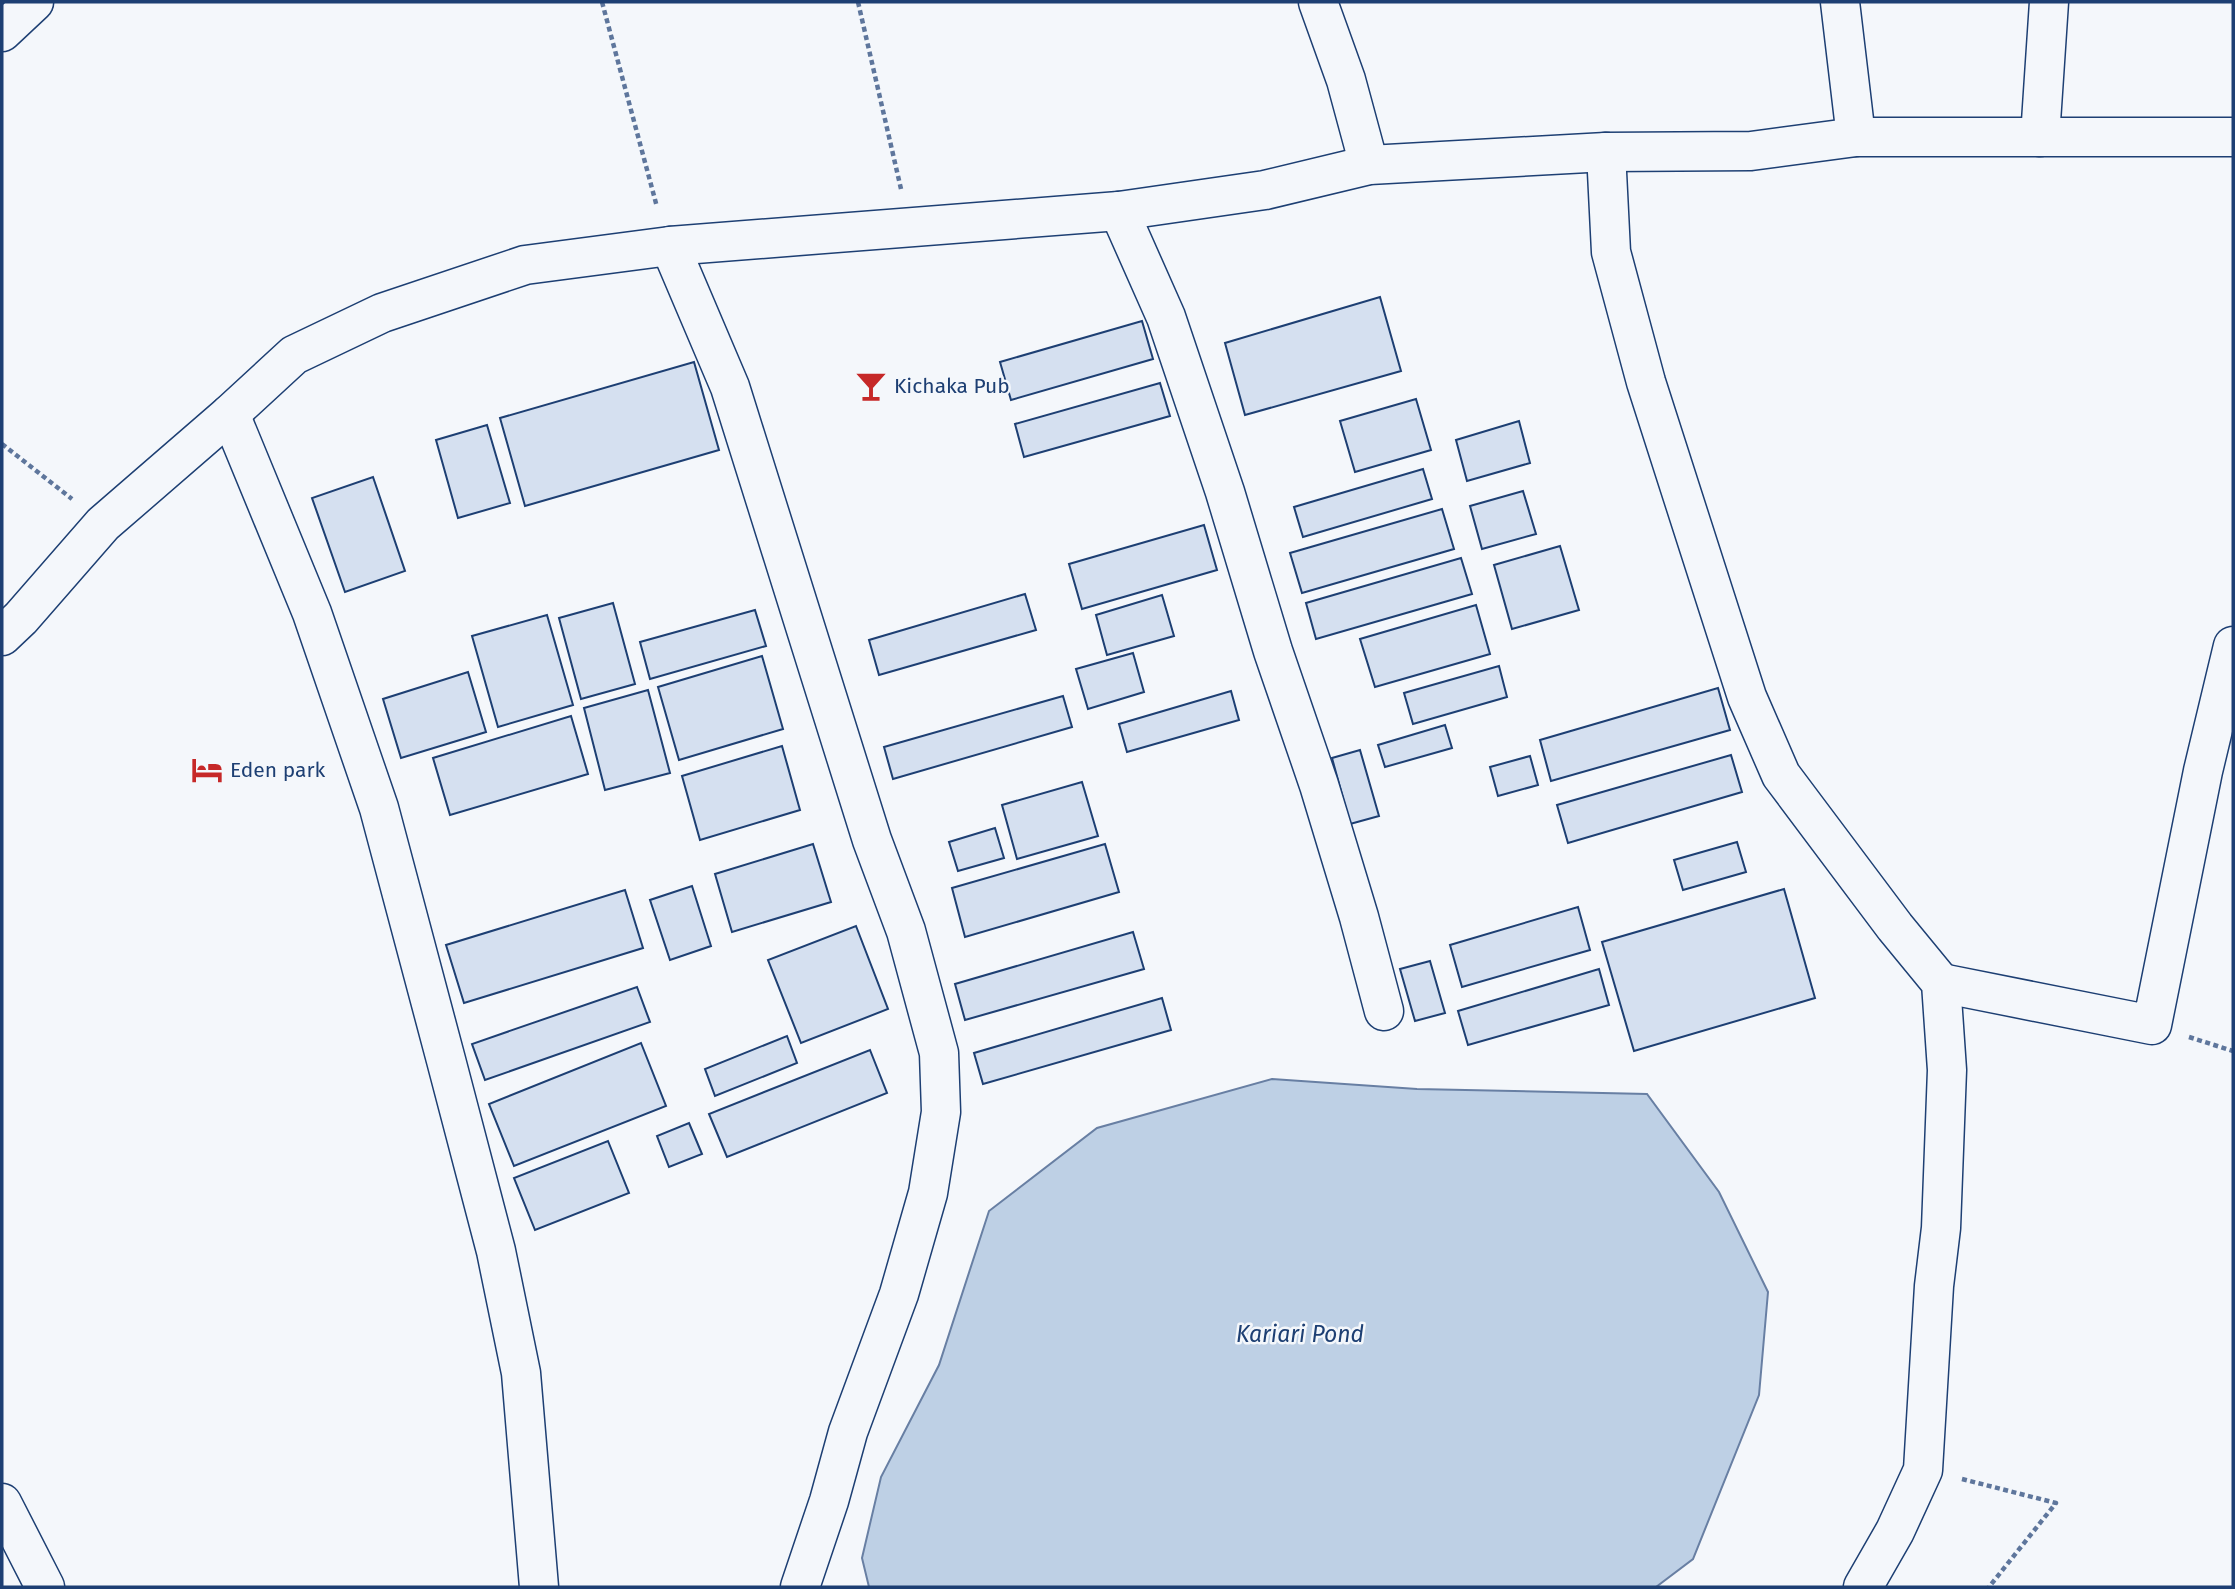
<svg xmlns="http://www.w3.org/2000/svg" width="2235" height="1589" viewBox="0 0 2235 1589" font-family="'Fira Sans',sans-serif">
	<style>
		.water { fill: #bed0e5; stroke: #687fa3; stroke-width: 2 }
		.building { fill: #d5e0f0; stroke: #1d3f73; stroke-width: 2 }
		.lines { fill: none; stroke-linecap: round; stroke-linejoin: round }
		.street-casing { stroke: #1d3f73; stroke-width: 41 }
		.highway-casing { stroke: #1d3f73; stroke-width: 41 }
		.path { stroke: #5e769c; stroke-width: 4.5; stroke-dasharray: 5 3.5; stroke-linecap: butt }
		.street { stroke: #f4f7fb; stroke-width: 38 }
		.highway { stroke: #f4f7fb; stroke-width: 38 }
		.labels { text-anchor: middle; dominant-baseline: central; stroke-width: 5; stroke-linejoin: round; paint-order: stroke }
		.poi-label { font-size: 21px; fill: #1d3f73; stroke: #f4f7fb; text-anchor: start }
		.water-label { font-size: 23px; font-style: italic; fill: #1d3f73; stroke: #f4f7fb }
	</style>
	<rect width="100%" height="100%" fill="#f4f7fb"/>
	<path class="water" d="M1272 1079 1417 1089 1647 1094 1719 1192 1768 1292 1759 1395 1693 1559 1656 1587H869L862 1558 881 1477 939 1365 989 1211 1097 1128Z"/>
	<g class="building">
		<path d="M1380 297 1401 371 1245 415 1225 343Z"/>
		<path d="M1142 321 1153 359 1011 400 1000 362Z"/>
		<path d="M694 362 719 450 525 506 500 418Z"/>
		<path d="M1160 383 1170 416 1024 457 1015 424Z"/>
		<path d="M1416 399 1431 450 1355 472 1340 421Z"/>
		<path d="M1519 421 1530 463 1467 481 1456 440Z"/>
		<path d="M487 425 510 503 458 518 436 440Z"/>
		<path d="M1423 469 1432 499 1303 537 1294 507Z"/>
		<path d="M373 477 405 571 345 592 312 498Z"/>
		<path d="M1523 491 1536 534 1482 549 1470 506Z"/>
		<path d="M1442 509 1454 549 1302 593 1290 553Z"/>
		<path d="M1204 525 1217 570 1082 609 1069 564Z"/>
		<path d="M1560 546 1579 610 1512 629 1494 565Z"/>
		<path d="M1461 558 1472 594 1316 639 1306 603Z"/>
		<path d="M1025 594 1036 630 879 675 869 640Z"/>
		<path d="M1162 595 1174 636 1107 655 1096 615Z"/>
		<path d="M613 603 635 684 581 699 559 618Z"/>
		<path d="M1476 605 1490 654 1375 687 1360 639Z"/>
		<path d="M755 610 766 646 650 679 640 642Z"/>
		<path d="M547 615 573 705 498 727 472 636Z"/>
		<path d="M1133 653 1144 692 1088 709 1076 669Z"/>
		<path d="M762 656 783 729 679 760 658 687Z"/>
		<path d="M1499 666 1507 697 1413 724 1404 693Z"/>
		<path d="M468 672 486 732 401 758 383 699Z"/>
		<path d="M1718 688 1730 730 1551 781 1540 740Z"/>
		<path d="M648 690 670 773 605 790 584 708Z"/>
		<path d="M1231 691 1239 720 1127 752 1119 724Z"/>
		<path d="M1063 696 1072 727 893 779 884 747Z"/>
		<path d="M571 716 588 774 450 815 433 758Z"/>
		<path d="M1445 725 1452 748 1385 767 1378 745Z"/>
		<path d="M782 746 800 810 700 840 682 776Z"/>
		<path d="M1360 750 1379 816 1350 824 1332 758Z"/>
		<path d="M1731 755 1742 792 1568 843 1557 805Z"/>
		<path d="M1530 756 1538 785 1498 796 1490 767Z"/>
		<path d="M1082 782 1098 836 1017 859 1002 805Z"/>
		<path d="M995 828 1004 858 958 871 949 842Z"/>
		<path d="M1737 842 1746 872 1683 890 1674 860Z"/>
		<path d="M813 844 831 902 732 932 715 874Z"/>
		<path d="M1105 844 1119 892 965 937 952 888Z"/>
		<path d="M692 886 711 946 670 960 650 900Z"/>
		<path d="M1784 889 1815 998 1634 1051 1602 942Z"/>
		<path d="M625 890 643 948 464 1003 446 945Z"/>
		<path d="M1578 907 1590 950 1462 987 1450 945Z"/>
		<path d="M856 926 888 1009 801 1043 768 960Z"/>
		<path d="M1133 932 1144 969 965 1020 955 984Z"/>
		<path d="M1430 961 1445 1013 1415 1021 1400 969Z"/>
		<path d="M1599 969 1609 1005 1468 1045 1458 1011Z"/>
		<path d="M637 987 650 1022 485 1080 472 1044Z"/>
		<path d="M1162 998 1171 1030 983 1084 974 1053Z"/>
		<path d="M787 1036 797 1063 715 1096 705 1069Z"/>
		<path d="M641 1043 666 1106 514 1166 489 1104Z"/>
		<path d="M870 1050 887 1093 727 1157 709 1114Z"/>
		<path d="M689 1123 702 1154 669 1167 657 1136Z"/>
		<path d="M608 1141 629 1193 535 1230 514 1178Z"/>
	</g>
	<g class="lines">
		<defs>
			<g id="street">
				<path d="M1318 2 1346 80 1369 165"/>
				<path d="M1840 2 1856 137"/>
				<path d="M2040 137 2049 2"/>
				<path d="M1606 152 1611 252 1646 382 1747 697 1781 775 1895 927 1941 983 1947 1070 1941 1228 1934 1286 1923 1470 1895 1531 1863 1587"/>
				<path d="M1119 211 1166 317 1225 492 1273 651 1319 785 1359 917 1384 1011"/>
				<path d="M670 246 730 387 872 840 906 931 939 1053 941 1112 928 1193 899 1294 848 1432 829 1501 800 1587"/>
				<path d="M230 414 312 613 379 808 446 1060 496 1251 521 1373 539 1587"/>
				<path d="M2 636 21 618 103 524 230 414 294 355 382 313 525 265 670 246 1119 211 1265 190 1369 165 1606 152 1751 151 1856 137H2233"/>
				<path d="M1941 983 2152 1025 2203 771 2233 646"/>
				<path d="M2 1503 45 1587"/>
			</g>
			<path id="highway" d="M2 32 34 2"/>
		</defs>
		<use href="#street" class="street-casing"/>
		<use href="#highway" class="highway-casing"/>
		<g class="path">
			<path d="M602 2 657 207"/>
			<path d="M858 2 901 189"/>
			<path d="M2 444 72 499"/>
			<path d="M2189 1037 2233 1051"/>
			<path d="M1962 1479 2056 1503 1989 1587"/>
		</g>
		<use href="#street" class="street"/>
		<use href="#highway" class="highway"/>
	</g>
	<defs>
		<symbol id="bar-bare" viewBox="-9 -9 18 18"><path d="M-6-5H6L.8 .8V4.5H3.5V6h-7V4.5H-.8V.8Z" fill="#c62828" stroke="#f4f7fb" stroke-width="2.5" paint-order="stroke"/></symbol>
		<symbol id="hotel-bare" viewBox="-9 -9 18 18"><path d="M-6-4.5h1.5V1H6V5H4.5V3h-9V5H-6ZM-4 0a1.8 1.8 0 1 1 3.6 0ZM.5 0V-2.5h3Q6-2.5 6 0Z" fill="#c62828" stroke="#f4f7fb" stroke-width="2.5" paint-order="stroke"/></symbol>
	</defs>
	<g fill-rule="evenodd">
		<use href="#bar-bare" x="849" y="364" width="44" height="44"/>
		<use href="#hotel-bare" x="185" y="748" width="44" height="44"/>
	</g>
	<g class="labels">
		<g class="poi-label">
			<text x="894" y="386">Kichaka Pub</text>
			<text x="230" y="770">Eden park</text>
		</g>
		<g class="water-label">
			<text x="1300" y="1334">Kariari Pond</text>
		</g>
	</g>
	<rect width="2235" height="1589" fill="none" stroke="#1d3f73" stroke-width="7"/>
</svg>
